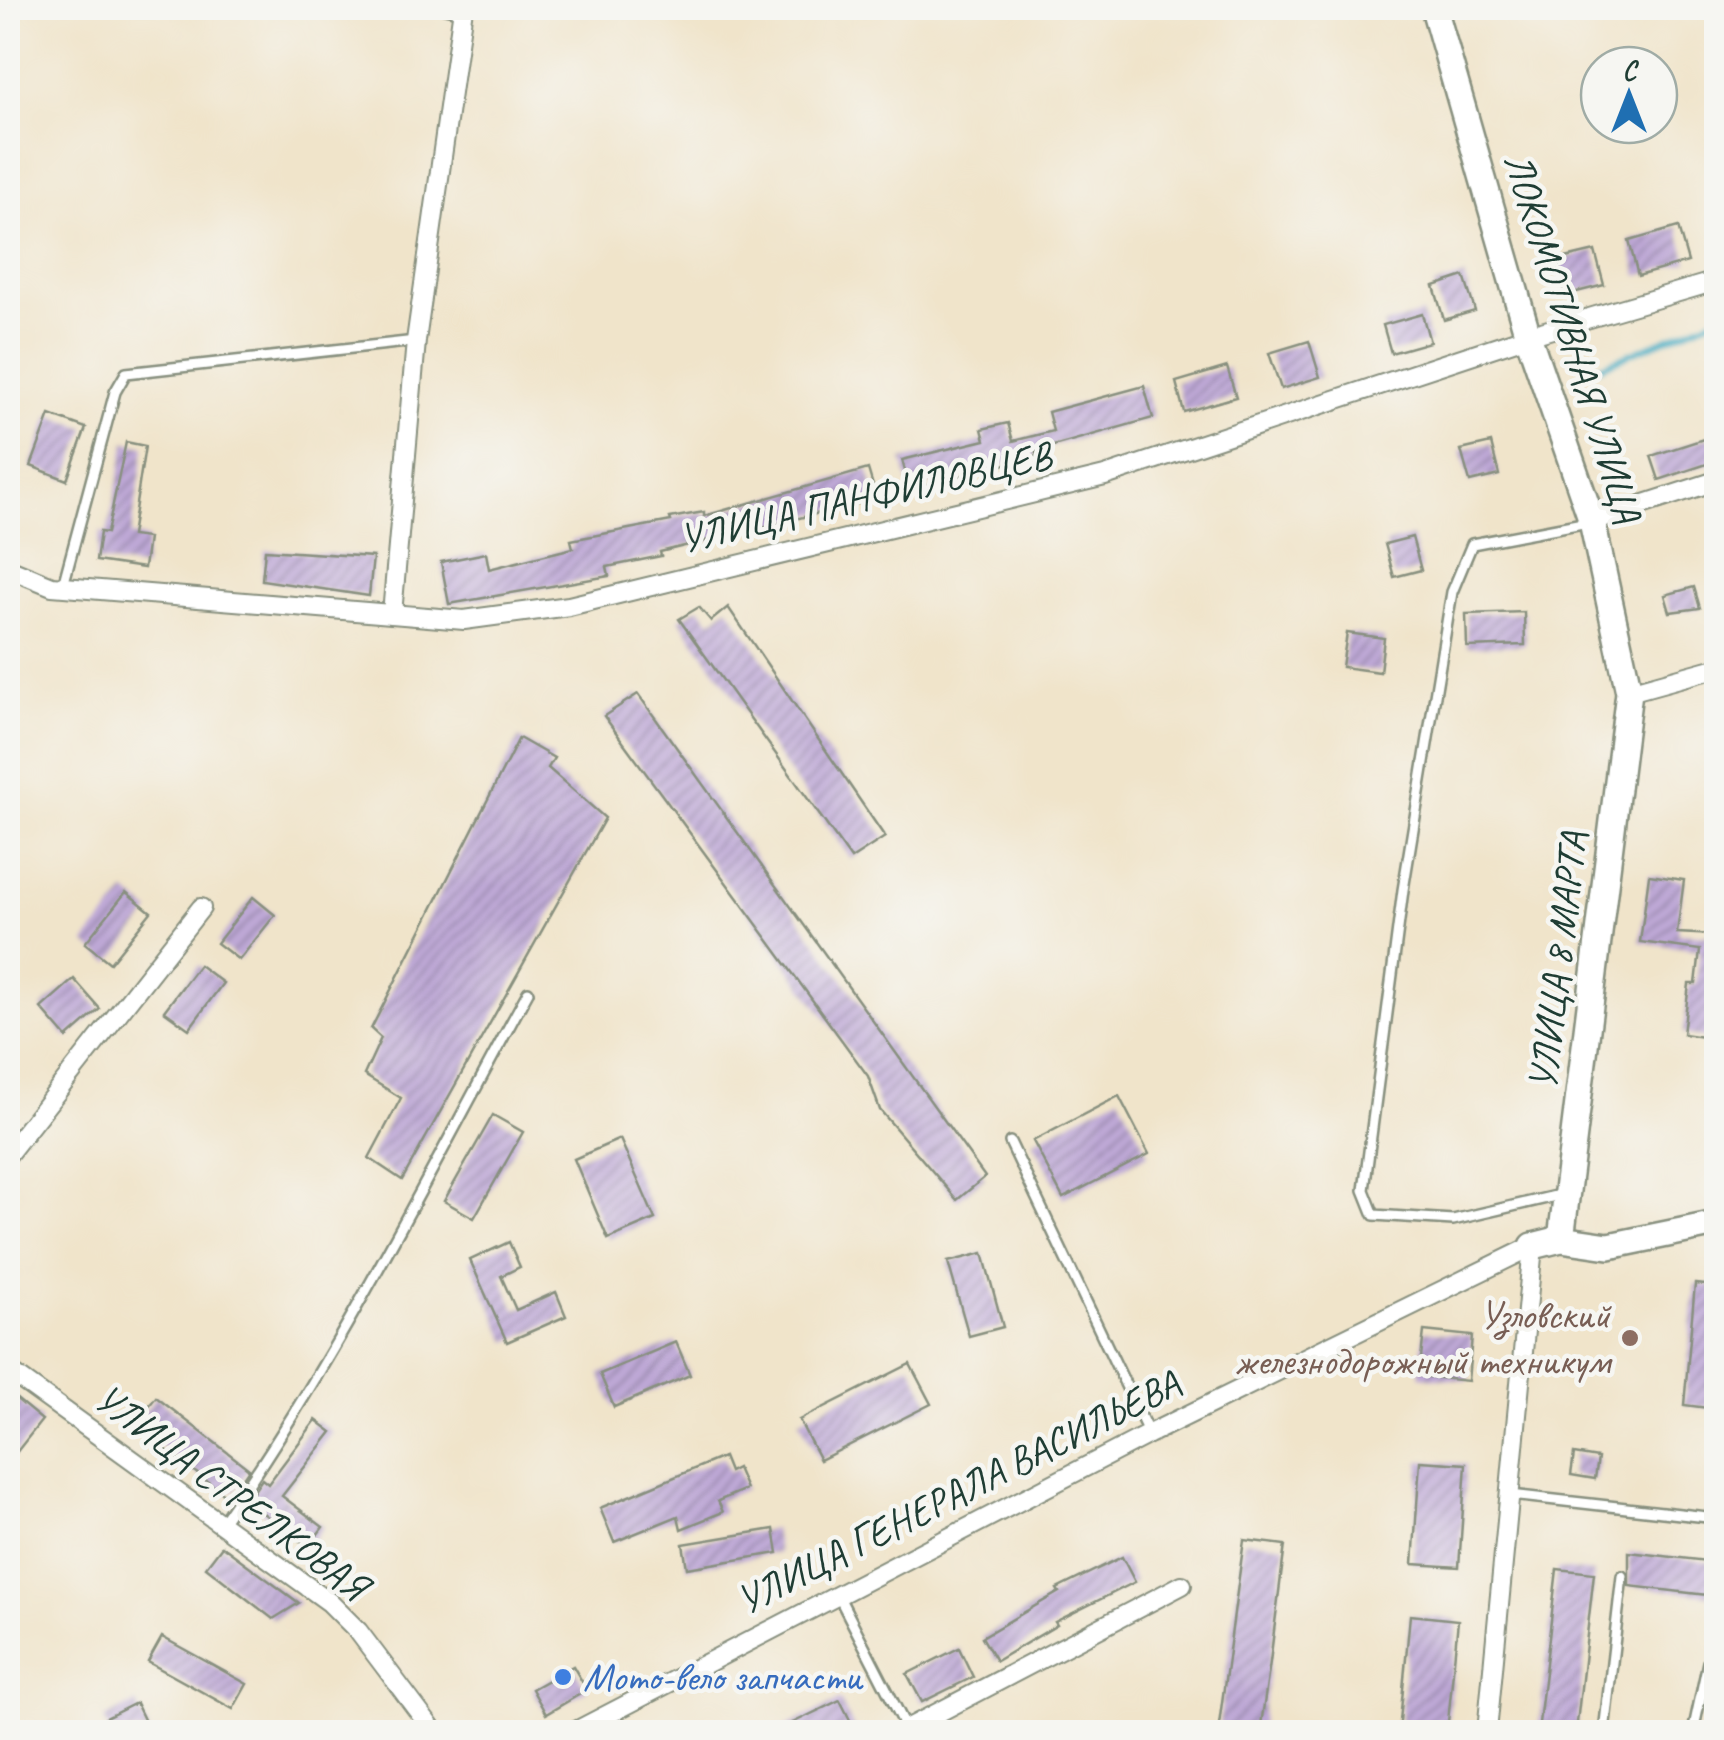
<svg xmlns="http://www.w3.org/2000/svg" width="1724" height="1740" viewBox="0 0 1724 1740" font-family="Caveat,sans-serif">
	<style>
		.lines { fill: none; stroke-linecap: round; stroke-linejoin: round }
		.stream { stroke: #41abc1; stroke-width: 6 }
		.building { fill: url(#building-hatch) }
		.lane-casing { stroke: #88907f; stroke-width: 14 }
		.street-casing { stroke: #88907f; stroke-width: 22 }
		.secondary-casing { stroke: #88907f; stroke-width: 30 }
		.lane { stroke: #fff; stroke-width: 9 }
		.street { stroke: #fff; stroke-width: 18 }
		.secondary { stroke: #fff; stroke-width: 25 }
		.education-dot { fill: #8d6e63; stroke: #f6f6f2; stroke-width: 4 }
		.shop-dot { fill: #3f7fe0; stroke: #f6f6f2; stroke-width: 4 }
		.labels { text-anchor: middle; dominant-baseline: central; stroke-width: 9; stroke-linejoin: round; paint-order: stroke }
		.street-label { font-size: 40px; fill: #1f3d34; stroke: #f6f6f2 }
		.education-label { font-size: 40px; fill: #785e54; stroke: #f6f6f2; text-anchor: end }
		.shop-label { font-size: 40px; fill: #366cbe; stroke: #f6f6f2; text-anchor: start }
	</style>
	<defs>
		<pattern id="building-hatch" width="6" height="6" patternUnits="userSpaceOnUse" patternTransform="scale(2.5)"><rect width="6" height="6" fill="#bea8d6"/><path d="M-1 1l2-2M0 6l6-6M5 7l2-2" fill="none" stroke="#9a8aae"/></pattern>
	</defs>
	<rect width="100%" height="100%" fill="#f6f6f2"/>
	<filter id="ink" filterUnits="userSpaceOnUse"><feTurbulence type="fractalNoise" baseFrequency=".01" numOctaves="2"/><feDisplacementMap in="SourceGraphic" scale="20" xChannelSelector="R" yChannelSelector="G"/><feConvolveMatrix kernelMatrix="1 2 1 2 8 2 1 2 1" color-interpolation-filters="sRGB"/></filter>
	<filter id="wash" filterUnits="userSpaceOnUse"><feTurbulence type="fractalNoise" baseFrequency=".0048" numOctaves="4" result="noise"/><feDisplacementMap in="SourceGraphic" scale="40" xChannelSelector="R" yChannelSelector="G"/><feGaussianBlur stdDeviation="2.25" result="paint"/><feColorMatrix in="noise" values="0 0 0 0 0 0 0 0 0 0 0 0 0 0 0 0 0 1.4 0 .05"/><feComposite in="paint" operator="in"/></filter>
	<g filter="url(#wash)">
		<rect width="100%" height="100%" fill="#f0e4ca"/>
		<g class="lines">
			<path class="stream" d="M1599 367 1716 318"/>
		</g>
		<g id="blocks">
			<g class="building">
				<path d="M1678 227 1688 262 1638 276 1629 241Z"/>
				<path d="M1595 251 1604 285 1565 295 1557 260Z"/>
				<path d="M1464 276 1475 311 1444 320 1434 286Z"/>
				<path d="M1422 314 1430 342 1391 353 1383 325Z"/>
				<path d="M1309 341 1320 377 1281 389 1269 353Z"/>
				<path d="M1227 367 1236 397 1184 412 1176 382Z"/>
				<path d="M1144 386 1153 418 1035 451 1037 456 910 489 902 460 985 440 982 429 1008 423 1013 441 1053 431 1048 412Z"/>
				<path d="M50 415 86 428 67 480 31 466Z"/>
				<path d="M1716 435V461L1659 480 1651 456Z"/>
				<path d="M126 442 145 446 131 536 148 538 144 568 96 561 100 532 107 533Z"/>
				<path d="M1491 443 1499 475 1470 482 1461 450Z"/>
				<path d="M868 469 877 499 660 552 661 556 607 567 609 576 449 604 441 562 486 553 489 569 573 548 571 540 671 521 670 518 704 512V516Z"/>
				<path d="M1412 537 1421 570 1394 577 1385 544Z"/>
				<path d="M265 550 373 557 369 596 262 580Z"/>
				<path d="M1694 587 1700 608 1670 612 1665 595Z"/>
				<path d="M699 607 711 621 728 607 885 837 851 859 679 619Z"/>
				<path d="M1524 612 1525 645 1467 647 1466 614Z"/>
				<path d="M1347 633 1384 638 1380 672 1342 667Z"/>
				<path d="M638 694 985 1177 957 1200 880 1110 868 1076 604 716Z"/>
				<path d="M519 738 554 758 548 768 605 818 402 1180 369 1158 401 1098 364 1075 381 1038 371 1029Z"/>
				<path d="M1649 875 1684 880 1677 933 1716 935V1039L1683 1034 1689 984H1696L1700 950 1640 942Z"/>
				<path d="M126 892 151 912 110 963 85 943Z"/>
				<path d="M253 897 275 915 239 960 217 943Z"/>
				<path d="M199 965 223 983 189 1029 164 1011Z"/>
				<path d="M74 979 100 1009 67 1038 41 1008Z"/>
				<path d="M1119 1096 1149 1154 1063 1198 1033 1141Z"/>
				<path d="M493 1115 523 1132 474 1218 444 1201Z"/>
				<path d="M620 1139 655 1219 608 1239 574 1159Z"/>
				<path d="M509 1242 520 1267 501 1276 516 1310 556 1292 566 1316 507 1342 470 1260Z"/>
				<path d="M983 1253 1003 1327 969 1336 948 1262Z"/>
				<path d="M1695 1284 1716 1286V1409L1684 1405Z"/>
				<path d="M1424 1331 1472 1336 1468 1381 1419 1376Z"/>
				<path d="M676 1342 690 1375 614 1407 600 1374Z"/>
				<path d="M910 1364 931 1404 820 1460 799 1420Z"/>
				<path d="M8 1392 42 1420 8 1463Z"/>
				<path d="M156 1397 249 1469 234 1491 230 1489 225 1495 134 1425Z"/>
				<path d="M316 1420 332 1432 282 1496 323 1527 308 1547 247 1501 262 1479 268 1484Z"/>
				<path d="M1574 1454 1598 1458 1595 1479 1571 1475Z"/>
				<path d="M723 1457 729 1472 737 1468 746 1489 718 1501 723 1512 681 1529 678 1516 614 1542 600 1508Z"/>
				<path d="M1420 1461 1466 1464 1459 1567 1413 1564Z"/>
				<path d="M774 1529 778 1553 687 1568 683 1544Z"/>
				<path d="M1244 1540 1285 1545 1270 1662 1260 1732H1218Z"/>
				<path d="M222 1546 299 1603 273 1619 206 1567Z"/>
				<path d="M1629 1552 1716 1562V1596L1629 1586Z"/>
				<path d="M1122 1557 1135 1582 1055 1622 1057 1625 996 1661 982 1637 1059 1592 1057 1589Z"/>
				<path d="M1557 1569 1594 1573 1576 1732H1538Z"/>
				<path d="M1410 1615 1458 1620 1447 1732H1399Z"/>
				<path d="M162 1637 247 1684 233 1709 148 1662Z"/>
				<path d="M959 1648 973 1677 922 1702 907 1674Z"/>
				<path d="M573 1666 587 1690 546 1714 532 1689Z"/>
				<path d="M840 1700 856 1732H774Z"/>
				<path d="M136 1703 150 1732H110L104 1719Z"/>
			</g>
		</g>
	</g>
	<g filter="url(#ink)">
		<use href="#blocks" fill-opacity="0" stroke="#88907f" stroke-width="2.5"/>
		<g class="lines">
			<defs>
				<g id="lane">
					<path d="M445 8 462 12"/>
					<path d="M65 578 115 392 126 373 416 341"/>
					<path d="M1010 1142 1149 1434"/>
					<path d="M1564 1194 1453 1220 1374 1215 1364 1190 1403 890 1452 592 1472 544 1588 522"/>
					<path d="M1511 1495 1716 1518"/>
					<path d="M221 1524C339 1357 429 1172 528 992"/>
					<path d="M838 1595 907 1729"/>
					<path d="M1604 1732 1622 1576"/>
					<path d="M1693 1732 1708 1662"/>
				</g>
				<g id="street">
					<path d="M1592 521 1716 481"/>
					<path d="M8 568 52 586 464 620 569 606 1105 476 1528 336 1716 281"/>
					<path d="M392 614 416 341 463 8"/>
					<path d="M1629 692 1716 668"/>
					<path d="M8 1154 201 908"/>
					<path d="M8 1370 329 1602 358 1631 434 1732"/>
					<path d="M574 1732 1149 1434 1533 1246"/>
					<path d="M901 1732 1182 1585"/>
					<path d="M1487 1732 1533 1246"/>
				</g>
				<g id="secondary">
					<path d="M1434 8 1528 336 1592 521 1629 692 1561 1239"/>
					<path d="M1533 1246 1561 1239 1609 1246 1716 1224"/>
				</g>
			</defs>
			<use href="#lane" class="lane-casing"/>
			<use href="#street" class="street-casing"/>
			<use href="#secondary" class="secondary-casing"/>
			<use href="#lane" class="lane"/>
			<use href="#street" class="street"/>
			<use href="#secondary" class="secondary"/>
		</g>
	</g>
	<circle class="education-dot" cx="1630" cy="1338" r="10"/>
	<circle class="shop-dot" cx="563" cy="1677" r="10"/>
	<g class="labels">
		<g class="street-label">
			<text transform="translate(1573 338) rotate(73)">ЛОКОМОТИВНАЯ УЛИЦА</text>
			<text transform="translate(865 497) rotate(-13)">УЛИЦА ПАНФИЛОВЦЕВ</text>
			<text transform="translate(1558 961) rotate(-83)">УЛИЦА 8 МАРТА</text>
			<text transform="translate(231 1492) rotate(37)">УЛИЦА СТРЕЛКОВАЯ</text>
			<text transform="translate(958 1492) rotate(-27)">УЛИЦА ГЕНЕРАЛА ВАСИЛЬЕВА</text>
		</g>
		<g class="education-label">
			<text x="1610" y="1315">Узловский<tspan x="1610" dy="46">железнодорожный техникум</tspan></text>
		</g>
		<g class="shop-label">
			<text x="583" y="1677">Мото-вело запчасти</text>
		</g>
	</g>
	<rect width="1724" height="1740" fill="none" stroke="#f6f6f2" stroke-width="40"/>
	<g transform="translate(1629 95)"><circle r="48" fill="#f6f6f2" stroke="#a0aca6" stroke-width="2.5"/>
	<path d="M0-8L18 38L0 25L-18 38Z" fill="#1f6fb2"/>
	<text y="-15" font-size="28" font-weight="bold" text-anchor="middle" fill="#1f3d34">С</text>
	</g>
</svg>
